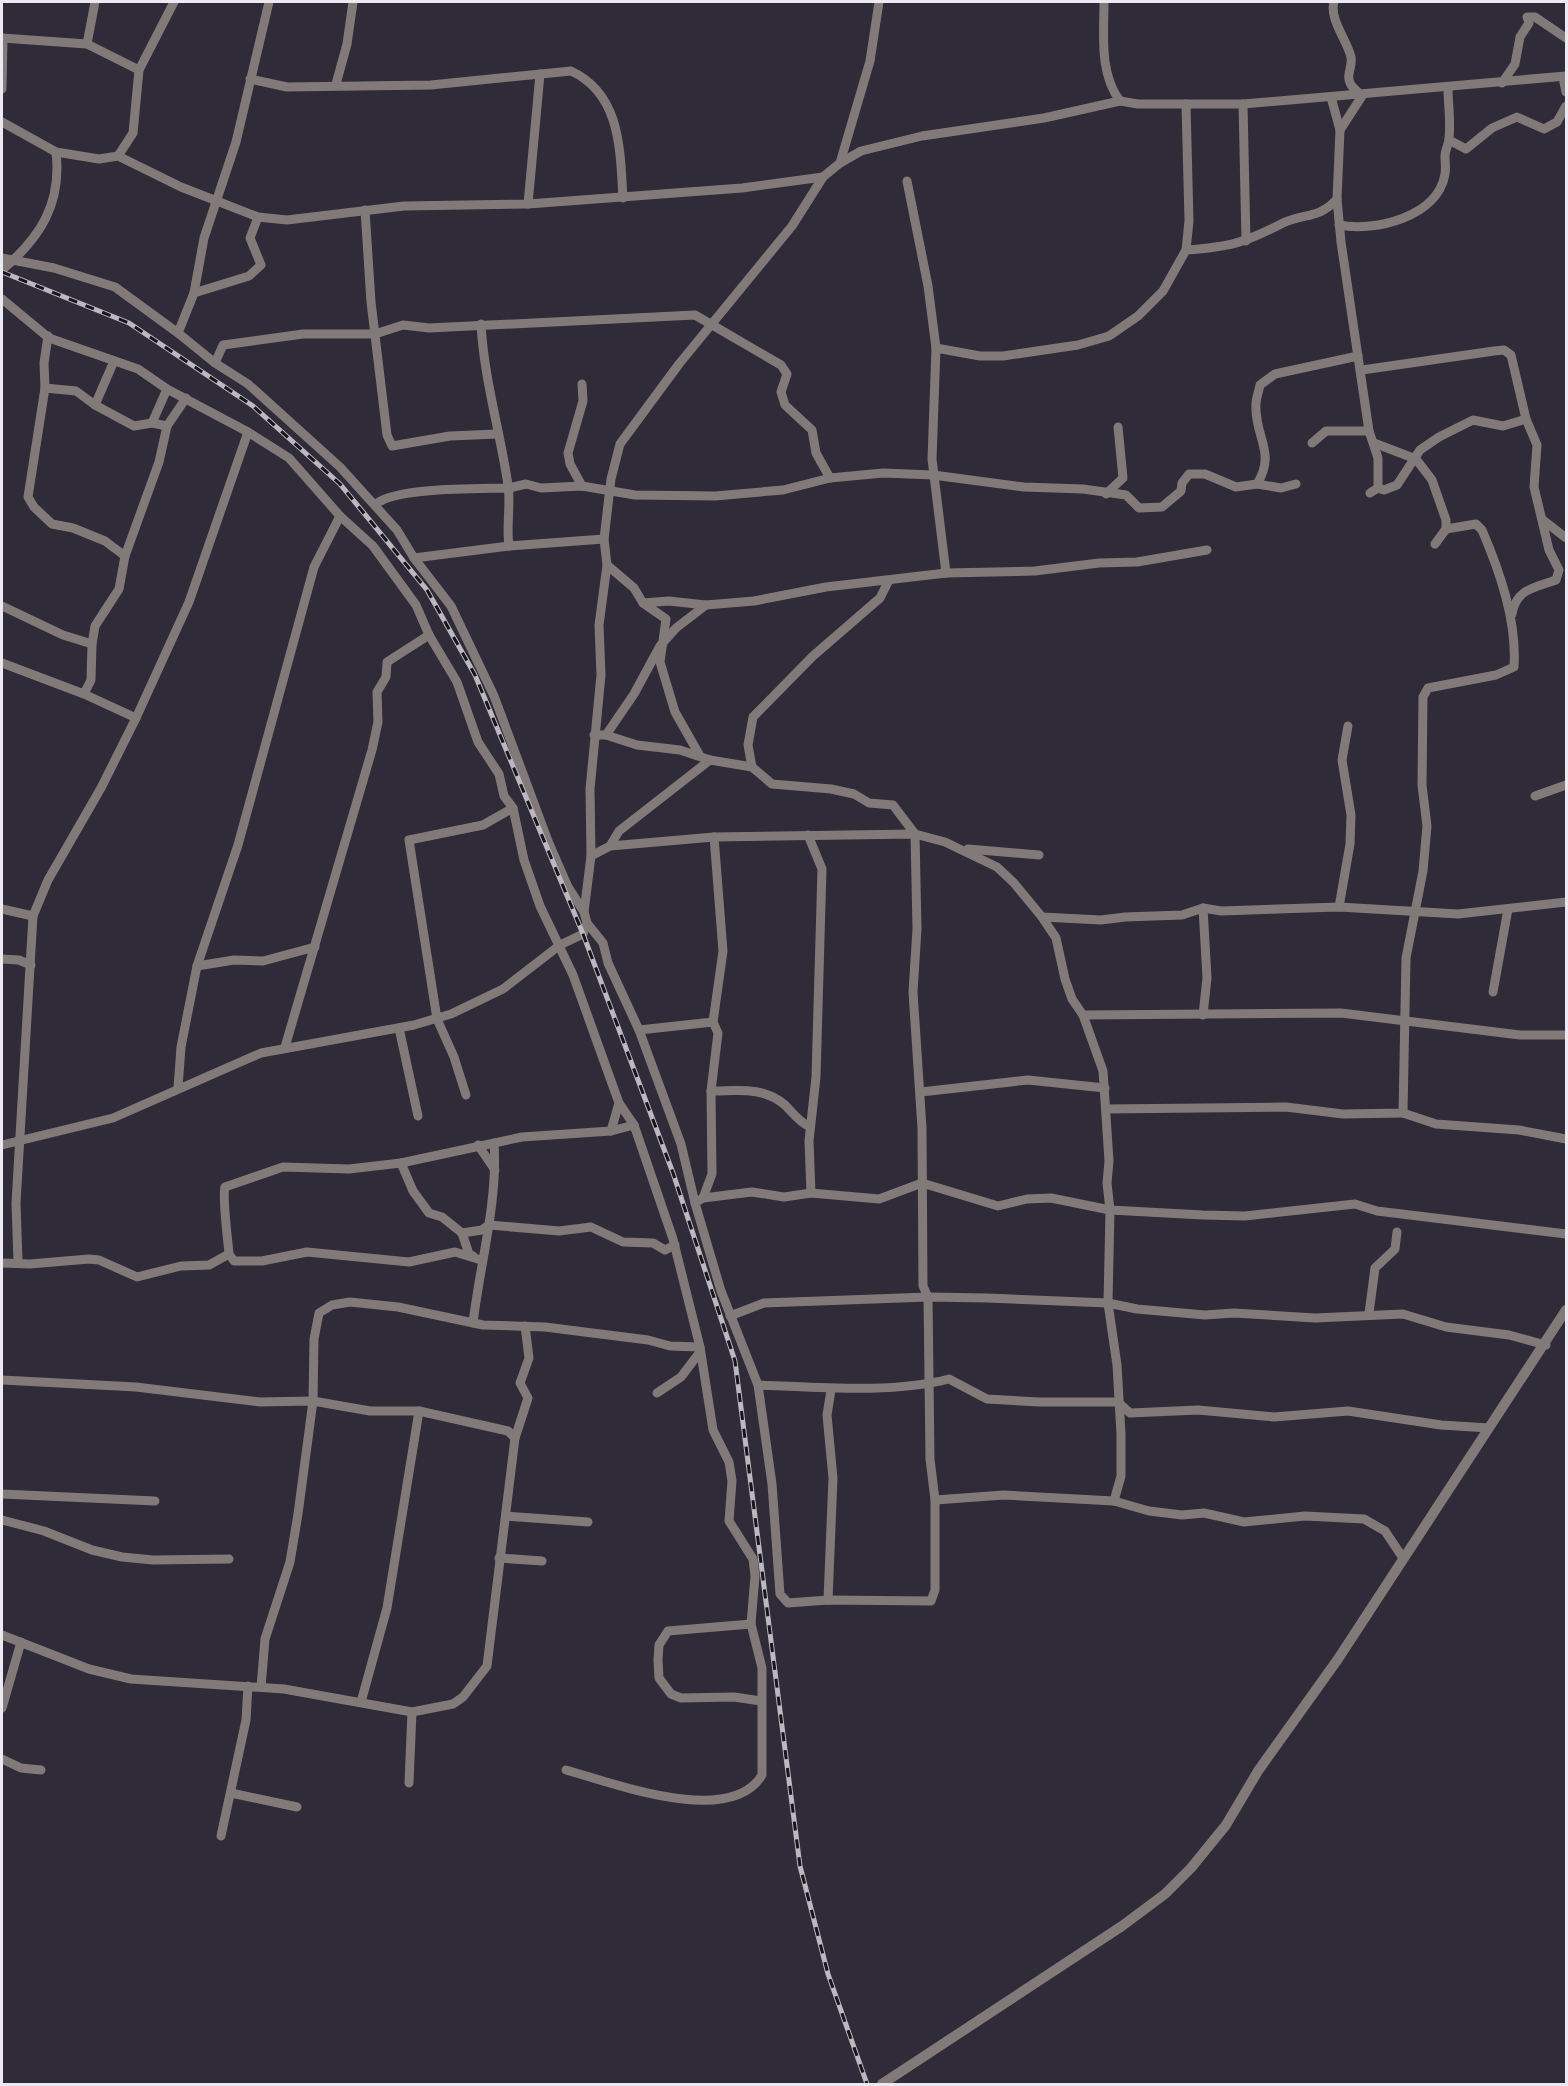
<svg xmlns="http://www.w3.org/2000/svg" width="1568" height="2086" viewBox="0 0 1568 2086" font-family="'DejaVu Sans',sans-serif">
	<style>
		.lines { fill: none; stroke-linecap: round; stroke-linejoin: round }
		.minor { stroke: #827a79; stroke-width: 9 }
		.tertiary { stroke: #827a79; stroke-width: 10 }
		.rail-casing { stroke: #bbb8c2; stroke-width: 5 }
		.rail { stroke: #16151a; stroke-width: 3; stroke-dasharray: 9; stroke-linecap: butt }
	</style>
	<rect width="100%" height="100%" fill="#2f2b38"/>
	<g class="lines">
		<g class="minor">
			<path d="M269 2 236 142 204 238 194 293 178 333 215 363 248 384 340 467 397 530 414 558 451 606 494 696 548 841 568 887 584 912"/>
			<path d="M1104 2C1104 35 1099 73 1120 101"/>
			<path d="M1334 2C1329 19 1347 40 1351 57 1353 67 1345 75 1351 85 1354 89 1359 93 1362 96L1340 130"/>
			<path d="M2 38 87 44 139 70"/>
			<path d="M87 44 95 2"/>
			<path d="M1563 77 1566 92"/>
			<path d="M250 79 287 87 431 85 571 71C621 94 620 150 623 198"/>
			<path d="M1502 83 1515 64 1520 37 1529 23 1527 17H1535L1566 38"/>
			<path d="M336 84 347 44 353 2"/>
			<path d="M2 89 3 38"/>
			<path d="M1331 97 1340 130 1337 199 1341 242 1369 431 1378 458V488L1370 493"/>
			<path d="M1243 104 1246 241"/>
			<path d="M2 122 56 152 99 159 118 156 181 187 258 217 287 220 404 206 528 204 742 188 823 177"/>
			<path d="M1449 140 1466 149 1492 128 1517 117 1544 129 1557 122 1566 106"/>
			<path d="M118 156 133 133 139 70 174 2"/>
			<path d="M840 163 861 151 922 136 1044 118 1120 101 1138 104H1243L1566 76"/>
			<path d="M907 181 928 286 936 348 932 459 946 573"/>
			<path d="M528 204 540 74"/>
			<path d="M365 210 371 302 387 435 392 446 450 436 497 434"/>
			<path d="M1339 225C1375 232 1438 217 1445 174 1446 168 1445 162 1445 156 1445 150 1449 144 1449 138 1451 122 1448 104 1448 88"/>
			<path d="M1186 250C1230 247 1244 243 1283 223 1305 213 1319 219 1337 199"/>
			<path d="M2 258 54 268 115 287 178 333"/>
			<path d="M2 270C40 238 62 204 56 152"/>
			<path d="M194 293 249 276 261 265 250 238 258 217"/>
			<path d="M2 299 49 338 138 369 167 389 248 432 289 458 340 516 373 546 416 605 429 635 457 682 478 742 499 774 504 796 513 808 524 860 540 906 573 975 619 1103 634 1125 673 1239 700 1347 713 1430 729 1462 732 1481 729 1521 753 1559 755 1576 751 1624 762 1668V1775C730 1828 613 1783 566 1770"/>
			<path d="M481 324C484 379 500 431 508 485 511 505 506 526 509 546"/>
			<path d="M48 336 44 363 45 388 28 497 34 507 52 524 73 528 105 541 125 556"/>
			<path d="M936 348 980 356H1003L1078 345 1109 336 1138 316 1163 291 1186 250 1189 221 1186 104"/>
			<path d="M215 363 223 345 303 334H375L403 325 429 328 695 315 781 365 787 374 781 392 785 405 812 430 816 453 830 478"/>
			<path d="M1362 370 1494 351 1504 350 1511 355 1526 419 1537 445 1534 487 1549 550 1559 570 1556 580C1534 588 1516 589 1512 614"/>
			<path d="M45 388 76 391 95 405 114 361"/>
			<path d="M95 405 134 426 152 423 167 426"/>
			<path d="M152 423 167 389"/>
			<path d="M1312 443 1326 431H1369"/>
			<path d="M1374 443 1416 459 1432 480 1446 520V529L1435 544"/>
			<path d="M1257 484 1281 488 1296 484"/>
			<path d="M582 486 570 464 568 453 583 401 582 384"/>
			<path d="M1378 488 1384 490 1397 485 1420 450 1439 437 1473 420 1503 426 1526 419"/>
			<path d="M1106 494 1123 478 1118 427"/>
			<path d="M376 504C396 487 480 489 509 488L526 484 541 488 582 486 635 495 715 496 783 490 830 478 883 473 933 475 1024 487 1083 489 1126 495 1139 508 1162 507 1181 491 1182 483 1189 474H1205L1236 487 1257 484C1277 452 1254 437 1256 404 1256 398 1259 391 1260 385L1275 374 1358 356"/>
			<path d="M1543 520 1566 538"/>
			<path d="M414 558 509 546 604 539"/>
			<path d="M607 565 634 588 643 603 669 601 706 605 754 601 826 587 946 573 1035 571 1099 563 1137 562 1207 550"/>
			<path d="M643 603 666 619 660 662 675 712 700 756"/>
			<path d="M2 606 63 635 92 644"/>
			<path d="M2 663 84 694 136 718"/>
			<path d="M84 694 91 680 92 644 95 626 119 589 125 556 159 462 167 426 186 398"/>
			<path d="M606 735 634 694 660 646 676 628 706 605"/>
			<path d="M752 767 748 745 753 717 813 656 880 598 888 582"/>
			<path d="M1535 796 1566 785"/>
			<path d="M808 835 822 869 816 1077 809 1141 811 1193"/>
			<path d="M610 846 619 831 710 760"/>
			<path d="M968 849 1039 855"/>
			<path d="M591 856 610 846 714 837 915 834 945 842 997 867 1014 883 1042 917 1056 938 1065 979 1072 999 1083 1015 1103 1071 1109 1161 1107 1183 1110 1210 1108 1303 1117 1365 1121 1434V1476L1114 1501"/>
			<path d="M1339 907 1350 844 1351 815 1342 760 1348 726"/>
			<path d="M2 909 33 916"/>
			<path d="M1042 917 1101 920 1125 917 1182 915 1203 908 1221 911 1339 907 1458 914 1566 902"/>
			<path d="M587 923 603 943 608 963 639 1030 681 1144 695 1203 721 1291 758 1385 772 1484 780 1594 788 1603 828 1600 931 1601 935 1590V1500L930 1459 928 1297 923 1286 922 1128 913 992 917 929 915 834 893 805 869 803 854 794 831 789 772 784 752 767 710 760 680 750 637 745 606 735H594"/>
			<path d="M2 959 19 960 31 965"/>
			<path d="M197 966 234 960 263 961 315 947"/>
			<path d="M1493 992 1508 909"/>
			<path d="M1083 1015 1341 1013 1520 1035H1566"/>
			<path d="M1203 1015 1207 978 1203 908"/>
			<path d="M713 1022 723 951 714 837"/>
			<path d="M399 1028 418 1116"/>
			<path d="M639 1030 713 1022 718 1033 711 1091 712 1174 703 1198"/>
			<path d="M285 1047 372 750 378 722 377 692 386 677 387 662 429 635"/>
			<path d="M178 1088 181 1047 197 966 238 845 314 567 340 516"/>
			<path d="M711 1091C737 1091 763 1086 785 1105 794 1114 798 1121 810 1127"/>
			<path d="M921 1092 1028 1080 1105 1088"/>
			<path d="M466 1095 454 1057 437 1019 409 840 483 825 513 808"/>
			<path d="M1106 1109 1286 1107 1343 1114 1403 1113 1406 958 1423 871 1427 826 1422 785 1423 697 1428 688 1496 675 1514 667C1517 621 1500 572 1482 530L1476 524 1446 529"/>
			<path d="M1403 1113 1436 1124 1519 1130 1566 1139"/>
			<path d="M611 1131 619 1103"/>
			<path d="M2 1145 113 1118 261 1053 414 1025 451 1014 503 989 560 945 583 934 587 923 584 912 591 856 590 789 601 675 599 625 607 565 604 539 611 479 620 444 679 364 792 226 823 177 840 163 870 61 879 2"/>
			<path d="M478 1145 495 1170"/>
			<path d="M401 1163 413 1191 429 1213 442 1217 462 1233 469 1254 473 1256"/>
			<path d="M695 1203 703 1198 752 1192 784 1197 811 1193 879 1199 922 1183 998 1206 1027 1199 1051 1198 1110 1210 1203 1215 1245 1216 1355 1204 1377 1211 1566 1234"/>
			<path d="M462 1233 482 1230 489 1225 559 1231 591 1227 623 1242 653 1243 665 1250 675 1245"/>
			<path d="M229 1254C228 1241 222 1196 225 1187L283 1167 349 1169 401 1163 522 1137 611 1131 634 1125"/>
			<path d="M18 1262 16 1203 33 916 48 880 101 788 136 718 189 602 248 432"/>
			<path d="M2 1263 30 1264 89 1259 99 1260 137 1277 181 1266 209 1265 229 1254 234 1261H262L307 1252 409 1262 455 1252 481 1260"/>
			<path d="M1369 1313 1375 1268 1395 1249 1397 1232"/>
			<path d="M730 1316 764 1303 928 1297 987 1298 1108 1303 1137 1309 1205 1315 1234 1313 1315 1318 1403 1314 1446 1327 1509 1335 1546 1345"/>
			<path d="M473 1323C480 1264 498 1202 494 1143"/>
			<path d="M2 1380 136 1387 260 1402 313 1401 370 1411H419L387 1608 361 1702"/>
			<path d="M758 1385C818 1387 891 1394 949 1379L987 1399 1039 1402H1118L1130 1413 1198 1410 1274 1417 1348 1411 1441 1425 1489 1428"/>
			<path d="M657 1393 681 1377 700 1352"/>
			<path d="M515 1438 528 1398 520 1383 529 1358 525 1326"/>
			<path d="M2 1494 155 1501"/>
			<path d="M935 1500 1004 1495 1114 1501 1149 1511 1182 1515 1204 1513 1244 1522 1305 1516 1364 1519 1385 1531 1403 1558"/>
			<path d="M506 1516 588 1522"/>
			<path d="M2 1520 44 1531 92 1550 122 1557 153 1560 229 1559"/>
			<path d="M499 1558 542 1561"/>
			<path d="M828 1600 833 1478 827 1415 831 1390"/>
			<path d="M751 1624 668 1631 659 1645 658 1660 659 1678 671 1694 681 1698 734 1697 761 1701"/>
			<path d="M2 1635 89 1669 131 1679 284 1689 412 1712 453 1704 463 1697 487 1666 515 1438 508 1431 419 1411"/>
			<path d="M261 1687 265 1639 290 1562 298 1514 313 1401 314 1339 319 1313 332 1305 350 1302 398 1307 483 1325 545 1327 648 1340 670 1346 700 1347"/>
			<path d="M2 1708 21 1642"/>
			<path d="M2 1759 21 1768 41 1770"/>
			<path d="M409 1783 412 1712"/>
			<path d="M231 1793 297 1807"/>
			<path d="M221 1836 246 1720 248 1686"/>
		</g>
		<path class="tertiary" d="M882 2084 1122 1926 1165 1894 1191 1868 1226 1825 1258 1771 1338 1659 1566 1310"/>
		<defs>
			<path id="rail" d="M2 272 129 323 253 406 340 484 427 590 475 675 583 934 673 1173 735 1361 800 1866 828 1974 867 2084"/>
		</defs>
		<use href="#rail" class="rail-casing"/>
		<use href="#rail" class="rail"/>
	</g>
	<rect width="1568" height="2086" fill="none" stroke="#ebe9f1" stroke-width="6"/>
</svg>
